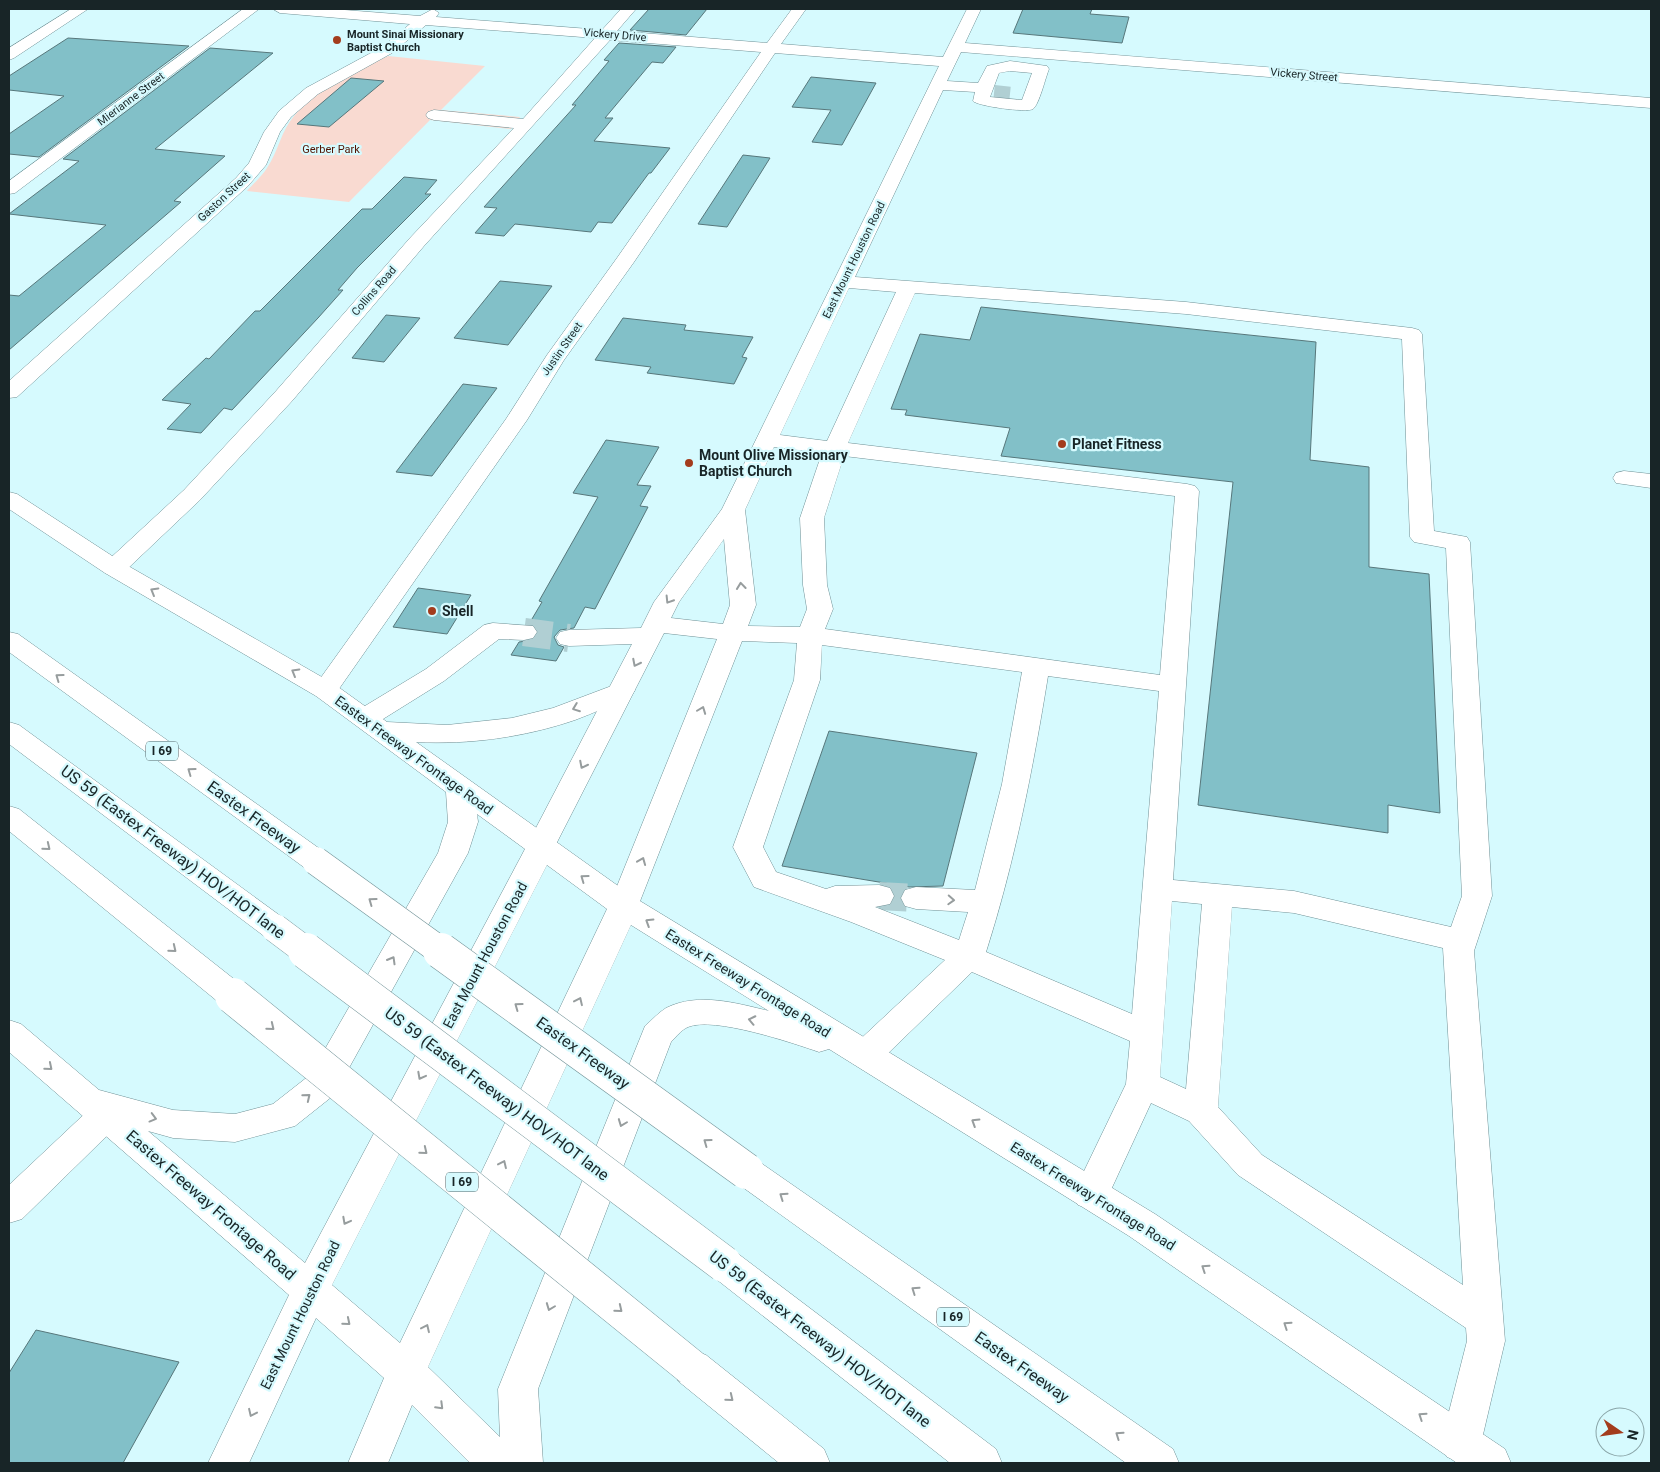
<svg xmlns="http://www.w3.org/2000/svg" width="1660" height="1472" viewBox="0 0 1660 1472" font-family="Roboto,sans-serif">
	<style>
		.green { fill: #f9dad1 }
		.building { fill: #82c0c8; stroke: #57777b }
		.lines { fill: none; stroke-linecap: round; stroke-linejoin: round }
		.minor-tunnel-far1 { stroke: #b0cfd3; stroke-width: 16; stroke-dasharray: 16 8; stroke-linecap: butt }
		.minor-tunnel { stroke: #b0cfd3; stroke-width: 28; stroke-dasharray: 28 14; stroke-linecap: butt }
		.minor-casing { stroke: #709196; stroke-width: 1 }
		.major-casing { stroke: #709196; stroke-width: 1 }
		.highway-casing { stroke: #709196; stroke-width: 1 }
		.minor { fill: #fff; fill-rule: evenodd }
		.major { fill: #fff; fill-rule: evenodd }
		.highway { fill: #fff; fill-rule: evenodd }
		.highway-bridge-far1-casing { stroke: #709196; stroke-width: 29; stroke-linecap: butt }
		.highway-bridge-casing { stroke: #709196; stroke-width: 37; stroke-linecap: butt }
		.highway-bridge-far1 { stroke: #fff; stroke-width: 28 }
		.highway-bridge { stroke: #fff; stroke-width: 36 }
		.oneway { stroke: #979d9e }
		.poi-dot { fill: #a33c1d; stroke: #d6fafe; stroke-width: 2 }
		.labels { text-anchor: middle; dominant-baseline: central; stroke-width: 4.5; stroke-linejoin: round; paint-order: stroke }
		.far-poi-label { font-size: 11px; font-weight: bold; fill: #182527; stroke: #d6fafe; text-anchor: start }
		.far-street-label { font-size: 11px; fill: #182527; stroke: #d6fafe }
		.far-park-label { font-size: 11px; fill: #511403; stroke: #d6fafe }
		.shield { fill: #d6fafe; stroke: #516568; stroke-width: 1 }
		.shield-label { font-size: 12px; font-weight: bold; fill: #182527 }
		.poi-label { font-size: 14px; font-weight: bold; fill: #182527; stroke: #d6fafe; text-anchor: start }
		.street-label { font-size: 14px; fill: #182527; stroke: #d6fafe }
		.near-street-label { font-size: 16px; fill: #182527; stroke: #d6fafe }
	</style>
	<rect width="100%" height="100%" fill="#d6fafe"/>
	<path class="green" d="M388 56 485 66 441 110 520 117 511 129 430 120 349 202 247 191C253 184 262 176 267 168 278 152 281 131 294 116 319 87 354 72 388 56Z"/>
	<g class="building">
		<path d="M649 9H707L686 35 630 30Z"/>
		<path d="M1023 9H1092L1090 14 1129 17 1122 43 1013 33Z"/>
		<path d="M68 38 189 46 39 157 9 154V134L64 96 9 90V76Z"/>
		<path d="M619 43 676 47 663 63 652 62 605 118H613L594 141 670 148 651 173H649L612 223 598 222 591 232 515 224 504 236 475 233 497 208 484 207 576 105H572L609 61 604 60Z"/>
		<path d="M210 48 273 53 155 149 225 156 174 201 181 202 9 350V295L19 296 106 225 9 214 79 161 63 159Z"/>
		<path d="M811 77 876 83 842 145 812 142 831 110 792 107Z"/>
		<path d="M351 78 384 81 329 127 297 124Z"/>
		<path d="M743 155 770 158 727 227 698 224Z"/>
		<path d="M404 177 437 180 425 194H431L357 268 338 290H343L318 318 232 410 224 408 201 433 167 429 191 404 162 400 206 358 209 359 255 311H260L362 209H372Z"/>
		<path d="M500 281 552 286 508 345 454 338Z"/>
		<path d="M981 307 1316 342 1310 460 1369 467V567L1429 574 1440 813 1388 805V833L1198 805 1233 482 1001 456 1010 428 905 415 907 410 891 409 920 334 970 340Z"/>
		<path d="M386 315 420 318 384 362 352 358Z"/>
		<path d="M623 318 686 325 684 330 753 337 742 357 747 358 734 384 647 373 651 367 595 360Z"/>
		<path d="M463 384 497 388 432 476 396 472Z"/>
		<path d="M606 440 659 447 637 485 651 486 640 506 648 507 595 609 585 607 574 628 560 630 554 637 558 645 564 647 556 661 511 655 519 642 533 640 539 633 535 625 529 624 542 602 539 601 598 497 573 493Z"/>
		<path d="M418 588 471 595 447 634 393 627Z"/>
		<path d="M829 731 977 753 943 886 909 887 782 866Z"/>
		<path d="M36 1330 179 1362 123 1463H9V1373Z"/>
	</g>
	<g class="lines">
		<path class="minor-tunnel-far1" d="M994 93 1014 95"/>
		<g class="minor-tunnel">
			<path d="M524 632 569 638"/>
			<path d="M879 896 916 898"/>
		</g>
		<defs>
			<g id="minor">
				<path d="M71 9H88L14 58 9 60V48Z"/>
				<path d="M243 9H259L15 193 9 194V181Z"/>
				<path d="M273 9H332L420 16 433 9 439 13 436 17 602 30 621 9H636L617 31 767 43 792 9H806L781 44 943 57 967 9H981L965 43 1651 98V108L961 52 947 81 978 83 987 66 1010 61 1047 66 1049 69C1046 76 1039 105 1033 109 1027 113 977 106 973 101L975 92 943 90 855 277 1186 302 1412 328 1419 330 1422 334 1434 531 1467 537 1470 542 1492 896 1474 951 1505 1341 1481 1443 1475 1457 1461 1462 1447 1457 1441 1443 1467 1341 1466 1328 1238 1175 1189 1121 1151 1103 1104 1205 1091 1209 1078 1205 1073 1194 1126 1084 1130 1041 972 972 877 1064 865 1068 853 1064 848 1055 853 1046 945 960 851 922 754 887 733 847 794 680 797 643 742 641 635 914 624 917 613 914 609 906 717 639 664 633 551 854 541 857 531 854 526 847 632 644 569 646 560 644 556 638 560 632 569 630 641 628 654 602 722 509 939 66 775 53 634 262 564 360 527 420 334 696 325 698 316 696 312 690 506 419 547 355 617 258 761 52 610 40 424 246 292 401 200 500 123 573 114 575 105 573 102 568 105 563 184 490 276 391 410 238 514 128 434 120 428 118 426 115 428 112 434 110 523 119 595 38 426 25 392 53 318 94 291 117 280 132 266 165 248 186 17 397 9 398V381L236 178 249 163 264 132 279 111 306 88 382 47 410 24 280 13ZM1010 71 1032 73 1022 100 990 97 999 73ZM849 288 896 292 827 441 780 435ZM915 293 1186 314 1402 339 1410 537 1414 542 1446 548 1462 896 1451 927 1294 891 1173 880 1199 491 1195 486 1187 484 848 443ZM774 447 822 453 800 518 803 585 807 609 800 627 748 626 756 605 745 510ZM844 456 1175 496 1160 675 825 629 833 609 827 585 824 518ZM724 539 730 605 723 624 671 618 679 602ZM822 645 1022 672 1002 784 975 890 916 887 905 890 901 898 905 906 916 909 968 912 959 940 875 907 890 904 894 896 890 888 879 885 835 886 826 889 776 872 763 847 820 680ZM1048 676 1159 691 1132 1014 986 952C1015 861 1033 769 1048 676ZM1172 901 1202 904 1186 1089 1160 1077ZM1232 907 1294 913 1443 948 1463 1285 1262 1155 1218 1107Z"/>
				<path d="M1624 471 1651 474V488L1616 483 1613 478 1616 473Z"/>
				<path d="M493 623 533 626 537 632 533 638 524 640 499 639 444 681 375 724 365 727 355 724 351 718 355 712 426 669 484 625Z"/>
				<path d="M106 1101 118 1105 123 1115 118 1125 22 1219 9 1223V1185L94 1105Z"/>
			</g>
			<path id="major" d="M9 492 17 494 123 563 334 684 387 722 447 725 512 718 553 708 622 682 631 684 635 690 631 696C613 704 594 713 575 720 525 737 469 745 416 742L635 898 1155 1214 1505 1449 1511 1463H1457L1129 1236 829 1049 819 1052C793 1043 713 1016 688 1027 681 1030 676 1037 671 1042L538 1389 543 1463H470L412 1405 388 1463H348L384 1378 316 1318 249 1463H208L289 1295 9 1052V1020L21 1024 99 1090 173 1110 235 1114 273 1104 310 1075 438 853 448 822 446 792 316 696 105 573 9 509ZM477 814 525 849 305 1263 148 1131 173 1138 235 1142 295 1126 334 1095 468 853 478 822ZM547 865 607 909 400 1343 332 1285ZM631 925 769 1011C736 1003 698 992 666 1008 658 1013 652 1020 645 1026L498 1389 500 1437 428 1367Z"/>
			<g id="highway">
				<path d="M9 632 18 634 327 854 331 861 327 868 316 872 305 868 9 652Z"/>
				<path d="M9 722 19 725 286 920 290 928 286 936 275 939 264 936 9 744Z"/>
				<path d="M9 806 19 809 244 987 249 996 244 1005 233 1008 222 1005 9 831Z"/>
				<path d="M746 1156 758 1161 1173 1449 1179 1463H1126L734 1181 728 1171 734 1161Z"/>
				<path d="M724 1248 737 1253 996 1449 1002 1463H950L711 1275 706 1264 711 1253Z"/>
				<path d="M692 1350 706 1355 824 1449 830 1463H779L678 1381 673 1368 678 1355Z"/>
			</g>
		</defs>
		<use href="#minor" class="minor-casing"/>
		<use href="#major" class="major-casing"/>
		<use href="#highway" class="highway-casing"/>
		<use href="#minor" class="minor"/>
		<use href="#major" class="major"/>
		<use href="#highway" class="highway"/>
		<defs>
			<g id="highway-bridge-far1">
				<path d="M316 861 442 952"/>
				<path d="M275 928 307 952"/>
			</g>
			<g id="highway-bridge">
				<path d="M306 951 724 1264"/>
				<path d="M441 951 746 1171"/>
				<path d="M233 996 692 1368"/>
			</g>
		</defs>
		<use href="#highway-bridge-far1" class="highway-bridge-far1-casing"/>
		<use href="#highway-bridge" class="highway-bridge-casing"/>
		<use href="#highway-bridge-far1" class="highway-bridge-far1"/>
		<use href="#highway-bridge" class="highway-bridge"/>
	</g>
	<defs><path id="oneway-chevron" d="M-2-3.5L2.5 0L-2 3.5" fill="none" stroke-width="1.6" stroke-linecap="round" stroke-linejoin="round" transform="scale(1.25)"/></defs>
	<g class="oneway">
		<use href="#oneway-chevron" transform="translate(741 586) rotate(-96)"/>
		<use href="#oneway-chevron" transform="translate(154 591) rotate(-150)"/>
		<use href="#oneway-chevron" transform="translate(669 600) rotate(122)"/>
		<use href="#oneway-chevron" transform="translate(636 663) rotate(117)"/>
		<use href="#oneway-chevron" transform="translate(295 672) rotate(-150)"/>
		<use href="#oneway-chevron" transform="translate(59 677) rotate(-144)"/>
		<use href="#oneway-chevron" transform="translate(576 708) rotate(159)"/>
		<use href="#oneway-chevron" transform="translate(702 710) rotate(-69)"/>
		<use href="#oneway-chevron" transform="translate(583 765) rotate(117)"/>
		<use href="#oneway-chevron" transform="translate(191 771) rotate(-144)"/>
		<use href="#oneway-chevron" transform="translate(47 847) rotate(39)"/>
		<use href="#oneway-chevron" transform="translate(642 861) rotate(-68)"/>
		<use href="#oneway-chevron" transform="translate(584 878) rotate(-144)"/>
		<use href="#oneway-chevron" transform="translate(951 900) rotate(3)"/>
		<use href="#oneway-chevron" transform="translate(372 901) rotate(-144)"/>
		<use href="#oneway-chevron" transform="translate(649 922) rotate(-148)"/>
		<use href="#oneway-chevron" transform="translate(173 949) rotate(39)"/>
		<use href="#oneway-chevron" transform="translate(392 960) rotate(-60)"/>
		<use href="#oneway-chevron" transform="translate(579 1001) rotate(-65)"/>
		<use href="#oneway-chevron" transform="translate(518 1006) rotate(-144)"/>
		<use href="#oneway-chevron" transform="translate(752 1020) rotate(-168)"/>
		<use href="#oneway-chevron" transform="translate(271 1027) rotate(39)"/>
		<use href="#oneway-chevron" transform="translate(49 1067) rotate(40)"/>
		<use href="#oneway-chevron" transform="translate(421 1076) rotate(118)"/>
		<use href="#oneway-chevron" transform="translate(307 1097) rotate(-39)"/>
		<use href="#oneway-chevron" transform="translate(153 1118) rotate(15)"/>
		<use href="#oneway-chevron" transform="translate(975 1122) rotate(-148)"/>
		<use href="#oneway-chevron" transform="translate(622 1123) rotate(111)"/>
		<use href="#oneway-chevron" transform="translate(707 1142) rotate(-144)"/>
		<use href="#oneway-chevron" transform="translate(424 1151) rotate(39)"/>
		<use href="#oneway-chevron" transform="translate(503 1164) rotate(-65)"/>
		<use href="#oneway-chevron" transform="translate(783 1196) rotate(-145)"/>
		<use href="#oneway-chevron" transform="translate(346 1221) rotate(118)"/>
		<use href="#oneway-chevron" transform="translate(1205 1268) rotate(-146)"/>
		<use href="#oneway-chevron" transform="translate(915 1290) rotate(-145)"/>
		<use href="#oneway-chevron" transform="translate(550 1307) rotate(111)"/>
		<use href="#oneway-chevron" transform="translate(619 1309) rotate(39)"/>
		<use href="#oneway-chevron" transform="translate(347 1322) rotate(40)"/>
		<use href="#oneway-chevron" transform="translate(1287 1325) rotate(-146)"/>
		<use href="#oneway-chevron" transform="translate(426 1328) rotate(-65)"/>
		<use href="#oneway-chevron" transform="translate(730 1398) rotate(39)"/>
		<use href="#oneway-chevron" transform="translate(440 1406) rotate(45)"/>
		<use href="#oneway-chevron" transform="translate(252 1413) rotate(115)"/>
		<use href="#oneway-chevron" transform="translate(1422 1416) rotate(-146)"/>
		<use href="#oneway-chevron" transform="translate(1119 1435) rotate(-145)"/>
	</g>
	<g class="poi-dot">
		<circle cx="337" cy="40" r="5"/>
		<circle cx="1062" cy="444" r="5"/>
		<circle cx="689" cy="463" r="5"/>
		<circle cx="432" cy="611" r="5"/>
	</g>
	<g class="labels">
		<g class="far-poi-label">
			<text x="347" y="34">Mount Sinai Missionary<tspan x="347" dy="13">Baptist Church</tspan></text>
		</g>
		<g class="far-street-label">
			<text transform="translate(615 35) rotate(5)">Vickery Drive</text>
			<text transform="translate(1304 75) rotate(5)">Vickery Street</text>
			<text transform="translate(131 99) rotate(-37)">Mierianne Street</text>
			<text transform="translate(224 197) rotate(-43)">Gaston Street</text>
			<text transform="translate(854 260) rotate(-64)">East Mount Houston Road</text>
			<text transform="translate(374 291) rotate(-49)">Collins Road</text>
			<text transform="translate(562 349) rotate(-55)">Justin Street</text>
		</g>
		<g class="far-park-label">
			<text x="331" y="149">Gerber Park</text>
		</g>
		<g class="shield">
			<rect x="146" y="741.5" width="32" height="19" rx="4"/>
			<rect x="446" y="1172.5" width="32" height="19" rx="4"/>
			<rect x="937" y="1307.5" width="32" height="19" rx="4"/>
		</g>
		<g class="shield-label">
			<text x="162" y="751">I 69</text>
			<text x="462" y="1182">I 69</text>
			<text x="953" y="1317">I 69</text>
		</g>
		<g class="poi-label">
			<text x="1072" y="444">Planet Fitness</text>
			<text x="699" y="455">Mount Olive Missionary<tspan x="699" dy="16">Baptist Church</tspan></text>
			<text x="442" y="611">Shell</text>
		</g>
		<g class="street-label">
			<text transform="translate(414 755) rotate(36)">Eastex Freeway Frontage Road</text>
			<text transform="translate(485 955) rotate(-62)">East Mount Houston Road</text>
			<text transform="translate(748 983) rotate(32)">Eastex Freeway Frontage Road</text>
			<text transform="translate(1093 1196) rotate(32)">Eastex Freeway Frontage Road</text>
			<text transform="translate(300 1315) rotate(-64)">East Mount Houston Road</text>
		</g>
		<g class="near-street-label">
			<text transform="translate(254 817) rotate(36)">Eastex Freeway</text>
			<text transform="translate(173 852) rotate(37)">US 59 (Eastex Freeway) HOV/HOT lane</text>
			<text transform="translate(583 1053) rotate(36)">Eastex Freeway</text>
			<text transform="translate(497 1094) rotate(37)">US 59 (Eastex Freeway) HOV/HOT lane</text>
			<text transform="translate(211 1205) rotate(41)">Eastex Freeway Frontage Road</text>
			<text transform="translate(820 1339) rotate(38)">US 59 (Eastex Freeway) HOV/HOT lane</text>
			<text transform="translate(1022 1367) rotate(35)">Eastex Freeway</text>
		</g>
	</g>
	<rect width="1660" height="1472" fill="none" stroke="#182527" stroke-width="20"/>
	<g transform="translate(1620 1432) rotate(103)"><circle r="24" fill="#d6fafe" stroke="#8aa5a8"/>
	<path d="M0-4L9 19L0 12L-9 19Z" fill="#a33c1d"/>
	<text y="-8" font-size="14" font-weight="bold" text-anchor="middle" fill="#182527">N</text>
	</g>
</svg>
